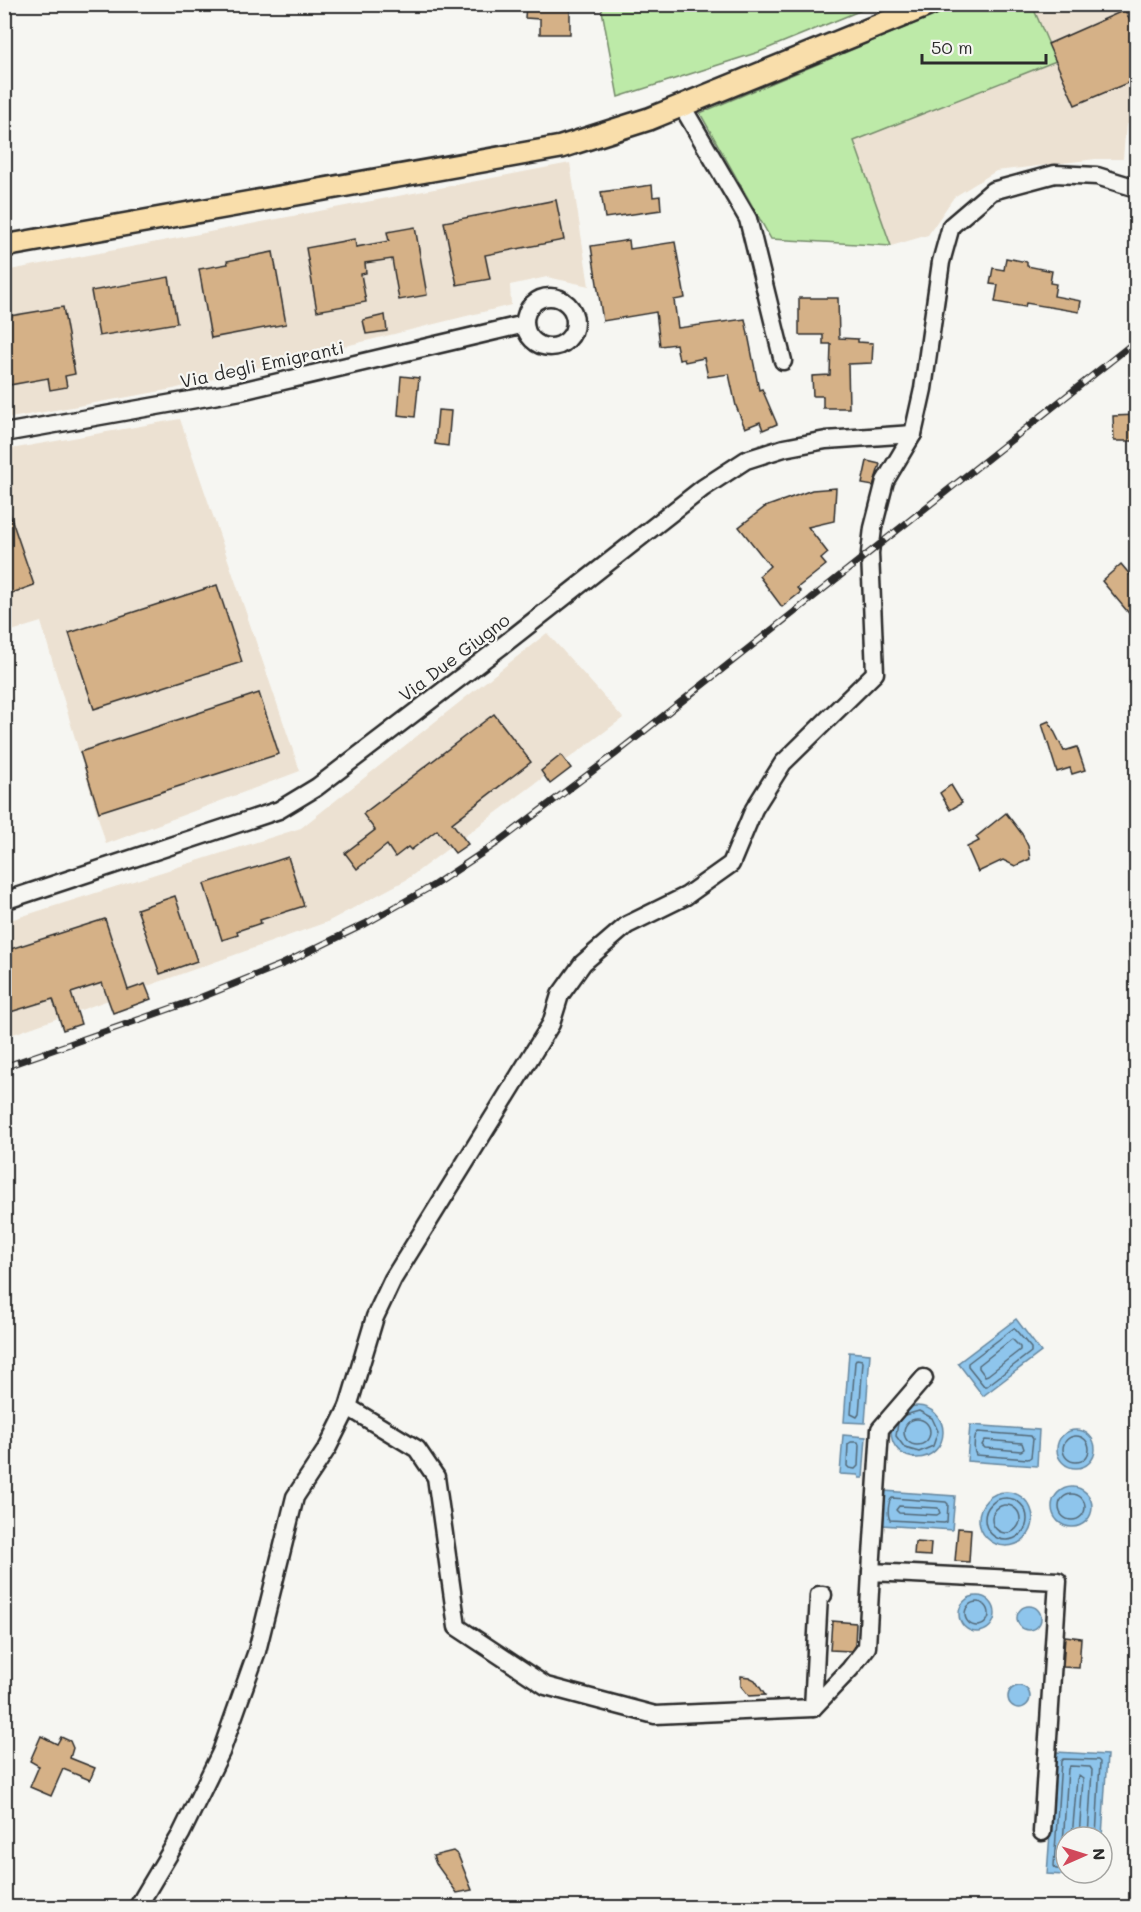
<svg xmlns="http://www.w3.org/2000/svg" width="1141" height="1912" viewBox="0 0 1141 1912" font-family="Mali,sans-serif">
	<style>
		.built { fill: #ece1d2 }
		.green { fill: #bdeaa8; stroke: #748a6a; stroke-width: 1.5 }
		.water { fill: #8ec5ec; stroke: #66879f; stroke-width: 1.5 }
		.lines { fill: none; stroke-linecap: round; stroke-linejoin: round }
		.shore { stroke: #536978; stroke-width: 1.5 }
		.building { fill: #d5b187; stroke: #2b2b2b; stroke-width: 1.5 }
		.minor-casing { stroke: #2b2b2b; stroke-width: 21 }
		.major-casing { stroke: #2b2b2b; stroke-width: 26 }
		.minor { stroke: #f6f6f2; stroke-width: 16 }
		.major { stroke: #f9deab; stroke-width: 21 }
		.rail-casing { stroke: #2b2b2b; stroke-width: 7 }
		.rail { stroke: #f6f6f2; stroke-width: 4.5; stroke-dasharray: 14; stroke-linecap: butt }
		.labels { text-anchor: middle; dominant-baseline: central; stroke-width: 4.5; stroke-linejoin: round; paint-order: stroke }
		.street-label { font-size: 18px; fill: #2b2b2b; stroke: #f6f6f2 }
	</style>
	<rect width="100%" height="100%" fill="#f6f6f2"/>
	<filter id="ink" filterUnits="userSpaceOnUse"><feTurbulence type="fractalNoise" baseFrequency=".0167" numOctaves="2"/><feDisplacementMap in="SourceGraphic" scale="12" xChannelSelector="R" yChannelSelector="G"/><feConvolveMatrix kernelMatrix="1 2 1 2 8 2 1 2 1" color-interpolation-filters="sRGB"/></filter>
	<g filter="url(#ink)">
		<g class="built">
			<path d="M1032 5H1136V125L1126 124 1123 159H1096L996 171 954 197 928 235 891 246 854 141 1055 62Z"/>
			<path d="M570 163 589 286 547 277 510 285 511 305 173 389 5 419V271Z"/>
			<path d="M180 419 300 771 106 844 41 622 5 633V450Z"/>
			<path d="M547 633 623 718 406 880 327 922 5 1037 4 922 301 828Z"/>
		</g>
		<g class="green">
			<path d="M601 5V4L874 5 759 52 618 97Z"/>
			<path d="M959 5H1032L1056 61 854 141 891 246 771 239 700 113Z"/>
		</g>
		<g class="water">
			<path d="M1016 1319 1041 1352 983 1396 958 1363Z"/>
			<path d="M849 1352 870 1354 865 1423 844 1422Z"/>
			<circle cx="917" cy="1432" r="26"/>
			<path d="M970 1425 1039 1430 1037 1466 967 1461Z"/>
			<circle cx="1076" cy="1449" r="19"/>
			<path d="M843 1435 866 1437 863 1478H859L858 1475 840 1474Z"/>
			<circle cx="1072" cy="1507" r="20"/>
			<path d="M884 1491 955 1496 952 1530 882 1525Z"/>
			<circle cx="1006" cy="1519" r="27"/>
			<circle cx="977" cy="1614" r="18"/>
			<circle cx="1029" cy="1618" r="12"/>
			<circle cx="1019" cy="1697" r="11"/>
			<path d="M1056 1752 1107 1755 1102 1837H1066V1873H1099V1877L1047 1874Z"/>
		</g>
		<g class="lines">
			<g class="shore">
				<path d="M1014 1328 1031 1348V1352L987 1386H984L968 1366V1363Z"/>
				<path d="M1012 1339 1020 1347V1350L988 1375 985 1376 979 1368V1365Z"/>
				<path d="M857 1359 862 1360 863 1362 859 1414 857 1417 851 1414 855 1362Z"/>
				<circle cx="917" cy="1432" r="13"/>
				<path d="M898 1423 896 1436 905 1448 919 1452 933 1446 938 1431 932 1418 919 1411 905 1415"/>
				<path d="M978 1432 1031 1436 1033 1439 1031 1457 1028 1459 976 1455C973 1450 974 1436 978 1432Z"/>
				<circle cx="1076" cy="1449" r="13"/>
				<path d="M985 1440 1022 1443 1024 1449 1021 1451 985 1448 982 1445Z"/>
				<path d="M851 1442H858L859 1445 858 1466 855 1469 849 1468 847 1466 848 1444Z"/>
				<circle cx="1072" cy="1507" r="13"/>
				<circle cx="1006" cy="1519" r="21"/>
				<path d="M892 1498 946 1502 948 1504 947 1522 944 1523 890 1520C887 1515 888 1501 892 1498Z"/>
				<circle cx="1006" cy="1519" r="14"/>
				<path d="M899 1506 938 1508 940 1513 937 1515 899 1513 896 1510Z"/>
				<circle cx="977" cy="1614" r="12"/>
				<path d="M1072 1837 1077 1779 1079 1776 1083 1779 1079 1837"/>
				<path d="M1066 1862 1062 1859 1068 1769 1070 1766 1090 1767 1092 1770 1088 1837"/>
				<path d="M1066 1869H1056L1054 1866 1061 1761 1063 1759 1098 1760 1100 1762 1096 1837"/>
			</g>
		</g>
		<g class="building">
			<path d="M526 4H570V34H540V19L525 18Z"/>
			<path d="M1125 10 1137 36V79L1075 105 1048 44Z"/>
			<path d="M652 185 653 197 660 196 661 210 605 218 601 192Z"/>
			<path d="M556 200 564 240 485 255 490 279 457 285 444 222Z"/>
			<path d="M415 227 427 295 399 300 392 259 365 263 366 273 361 274 366 302 317 311 306 248 355 239 356 247 389 241 387 232Z"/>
			<path d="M629 240 630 249 675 242 685 298 674 300 678 328 745 319 759 390 762 389 777 424 763 430 760 422 745 428 736 406 729 374 708 377 704 358 685 362 684 359 679 360 676 344 660 346 656 312 603 321 591 246Z"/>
			<path d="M273 252 286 324 211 338 199 269 228 264 227 261Z"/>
			<path d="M1006 258 1027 262V266L1052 271 1050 283 1056 284 1054 296 1081 301 1079 312 1026 303 1025 307 995 302 998 285 990 284 993 268 1004 270Z"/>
			<path d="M169 277 177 323 99 336 91 291Z"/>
			<path d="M799 298H838L839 338 858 339V342L873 343 872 363 848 364 849 408H823V396H813L812 376 830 375 831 344H823V335H799Z"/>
			<path d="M63 307 75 374 65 376 67 387 50 390 48 378 4 386V317Z"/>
			<path d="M385 315 387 331 366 334 363 320Z"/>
			<path d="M401 376 419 378 415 417 398 415Z"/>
			<path d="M438 410 451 411 448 446 435 444Z"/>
			<path d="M1137 415V441H1114L1113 416Z"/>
			<path d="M867 461 880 464 873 486 862 484Z"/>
			<path d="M836 488 834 521 808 527 828 553 821 559 826 565 797 588 801 592 782 607 759 576 770 566 739 527 765 507 812 490Z"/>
			<path d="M4 506H7L34 585 4 596Z"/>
			<path d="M1121 564 1137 583V623L1102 581Z"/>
			<path d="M217 585 242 662 94 709 69 633Z"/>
			<path d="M259 693 279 754 99 812 80 752Z"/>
			<path d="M494 714 531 762 452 823 468 844 455 853 437 830 411 850 408 847 395 857 387 845 357 869 345 853 375 830 363 814Z"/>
			<path d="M1049 721 1064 751 1077 747 1085 770 1072 774 1070 768 1057 772 1042 724Z"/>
			<path d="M561 755 571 768 550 784 541 771Z"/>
			<path d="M951 785 962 803 950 810 940 793Z"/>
			<path d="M1006 813 1022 834 1028 846 1030 859 1015 866 1003 860 978 872 967 847 979 841 976 837Z"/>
			<path d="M288 857 304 906 260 920 261 923 237 931 238 935 222 940 204 884Z"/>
			<path d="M175 896 197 961 160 974 137 909Z"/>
			<path d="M105 919 128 990 145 984 151 999 113 1013 102 983 71 993 81 1024 63 1030 53 999 4 1014V951Z"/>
			<path d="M958 1528 971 1529 969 1562 955 1561Z"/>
			<path d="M915 1542 931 1543 930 1556 914 1555Z"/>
			<path d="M832 1621 856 1623 855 1645 851 1651 830 1650Z"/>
			<path d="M1065 1636 1081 1638 1079 1668 1063 1667Z"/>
			<path d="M741 1676 749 1677 755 1680 765 1695 749 1696 741 1686Z"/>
			<path d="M41 1736 57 1744 61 1737 70 1741 73 1748 70 1758 95 1768 90 1780 63 1769 51 1796 30 1787 39 1766 30 1761Z"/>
			<path d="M453 1851 458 1855 472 1890 457 1893 436 1864 433 1856Z"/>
		</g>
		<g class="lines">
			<defs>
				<g id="minor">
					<path d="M682 106 748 219 783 361"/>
					<circle cx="550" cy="322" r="25"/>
					<path d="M4 433 241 391 525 324"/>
					<path d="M4 901 279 810 317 787 507 642 703 488 746 460 784 448 826 440 913 434"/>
					<path d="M348 1407 417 1449 436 1477 457 1627 546 1686 655 1715 813 1708 850 1669 867 1647 871 1572 1058 1581 1042 1832"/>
					<path d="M871 1572 880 1429 924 1378"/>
					<path d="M813 1708 819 1595H823"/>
					<path d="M137 1908 181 1834 221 1752 257 1651 295 1497 328 1447 348 1407 375 1317 393 1279 551 1024 560 995 583 963 627 925 686 896 731 864 754 809 783 763 875 673 870 553 873 528 885 481 913 434 923 389 941 262 951 226 992 191 1055 174 1097 176 1136 188"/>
				</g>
				<path id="major" d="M4 246 561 147 649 119 931 4"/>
			</defs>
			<use href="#minor" class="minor-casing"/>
			<use href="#major" class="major-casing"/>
			<use href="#minor" class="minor"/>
			<use href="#major" class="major"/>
			<defs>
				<path id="rail" d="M4 1067 192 1001 283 964 365 924 434 885 500 841 614 755 1136 341"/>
			</defs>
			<use href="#rail" class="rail-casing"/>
			<use href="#rail" class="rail"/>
		</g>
	</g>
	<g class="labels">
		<g class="street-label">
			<text transform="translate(262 364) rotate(-12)">Via degli Emigranti</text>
			<text transform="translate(454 657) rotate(-37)">Via Due Giugno</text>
		</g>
	</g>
	<rect width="1141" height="1912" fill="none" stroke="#f6f6f2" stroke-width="24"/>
	<rect x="12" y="12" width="1117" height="1888" fill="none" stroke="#2b2b2b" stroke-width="2" filter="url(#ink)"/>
	<g transform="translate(1084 1855) rotate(87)"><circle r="28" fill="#f6f6f2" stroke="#a5a5a2" stroke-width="1.5"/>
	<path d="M0-4.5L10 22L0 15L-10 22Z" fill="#d1495b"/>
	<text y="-9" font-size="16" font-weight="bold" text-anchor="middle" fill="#2b2b2b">N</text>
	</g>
	<path d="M922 54v9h124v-9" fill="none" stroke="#2b2b2b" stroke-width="3"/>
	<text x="931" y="54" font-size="18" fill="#2b2b2b" stroke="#f6f6f2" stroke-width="4.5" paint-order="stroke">50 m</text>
</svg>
